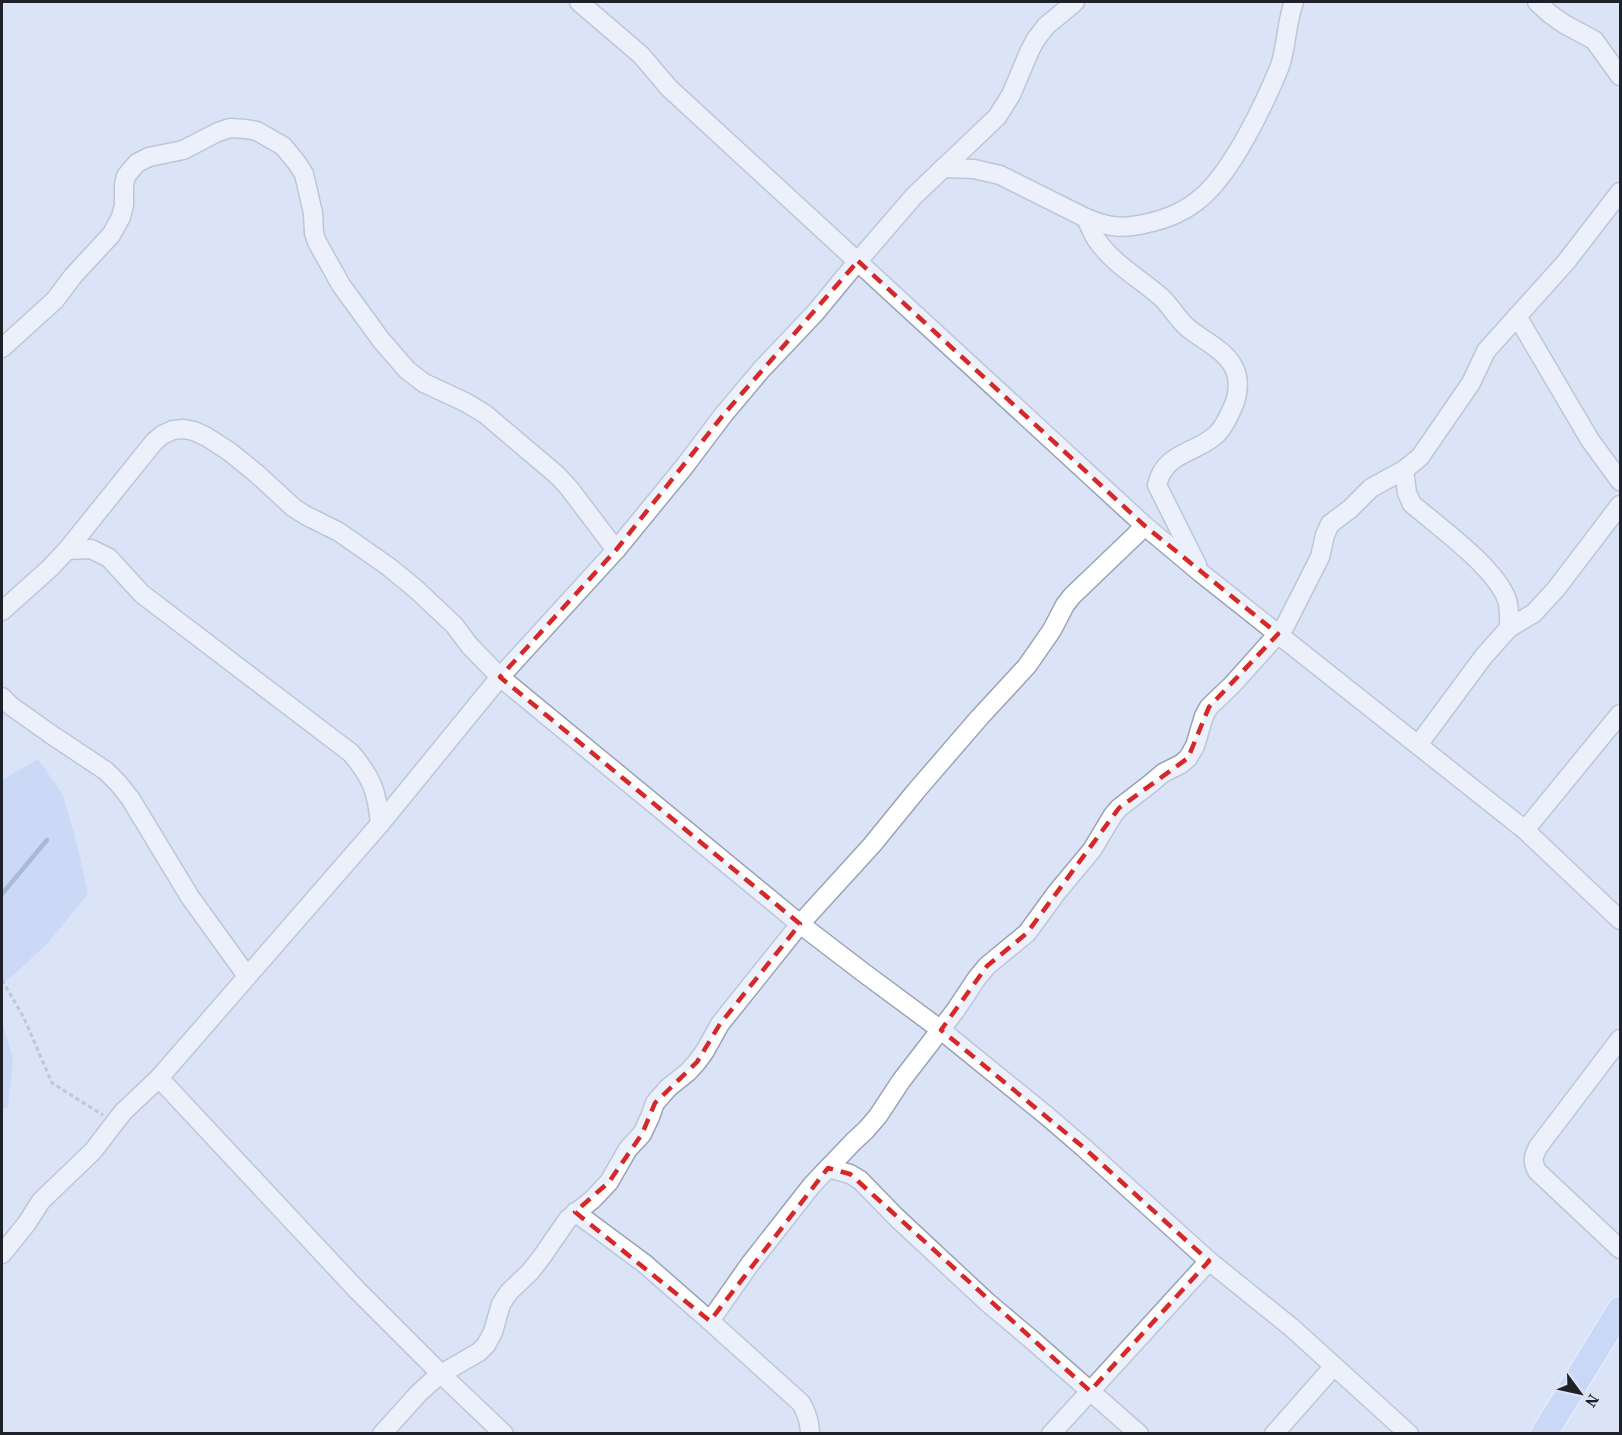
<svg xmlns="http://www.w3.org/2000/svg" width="1622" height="1435" viewBox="0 0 1622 1435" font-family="'Source Serif 4',serif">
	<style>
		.green { fill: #b8cdf8 }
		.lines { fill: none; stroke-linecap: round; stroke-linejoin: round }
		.stream { stroke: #6d85b5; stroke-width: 4.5 }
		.minor-casing { stroke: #9aa3b4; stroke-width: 21 }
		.highway-casing { stroke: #fff; stroke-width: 28 }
		.path { stroke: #9ca3b1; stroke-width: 3; stroke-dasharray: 4.5 3; stroke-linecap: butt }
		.minor { stroke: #fff; stroke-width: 18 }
		.highway { stroke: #b5cbfb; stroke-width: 26 }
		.marked { fill: none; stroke: #d62828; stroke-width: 4.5; stroke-dasharray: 12 8; stroke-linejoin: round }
	</style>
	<rect width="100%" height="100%" fill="#dbe4f6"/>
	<g class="green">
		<path d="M38 759 63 795 77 844 88 894 47 944 2 985V780Z"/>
		<path d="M2 1021 13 1059 8 1107 2 1109Z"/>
	</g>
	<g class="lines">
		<path class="stream" d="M2 894 47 840"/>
		<defs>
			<g id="minor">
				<path d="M579 2 641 55 669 88 1145 526 1201 573 1525 830 1620 920"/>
				<path d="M1537 2 1550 14 1564 24 1594 40 1620 76"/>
				<path d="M943 168 974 169 1000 175 1086 218C1110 228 1123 229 1148 223 1167 219 1187 210 1202 197 1233 170 1264 105 1280 66 1287 45 1286 23 1294 2"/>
				<path d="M1086 218C1089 225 1092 232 1096 239 1112 263 1139 278 1161 297 1171 306 1177 319 1188 328 1202 340 1224 349 1233 366 1239 376 1239 390 1235 402 1231 412 1225 426 1217 434 1196 454 1165 451 1157 485L1197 565"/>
				<path d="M1517 316 1590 440 1620 481"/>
				<path d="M2 348 55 300 73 276 111 235 121 217 124 205V185L126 176 137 163 149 157 183 150 218 132 230 128 246 129 257 131 283 146 297 163 304 174 313 213 314 233 317 242 341 285 381 340 407 370 424 383 465 402 485 414 557 475 569 488 616 550"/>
				<path d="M1404 470 1407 493 1412 504C1439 527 1496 568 1507 600 1510 609 1509 618 1509 628"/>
				<path d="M67 550 91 549 109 558 142 594 351 753C372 778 377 791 380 824"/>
				<path d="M2 611 50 568 67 550 154 442 162 435 173 430 184 429 194 431 207 437 230 452 257 474 294 508 305 515 339 532 389 567 417 590 455 626 469 645 500 677 800 924 864 973 941 1030 1047 1116 1083 1147 1209 1261 1291 1327 1334 1366"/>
				<path d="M2 697 11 706 52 735 106 771 118 783 130 798 190 897 247 976"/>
				<path d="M1418 745 1484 656 1509 628 1534 613 1556 589 1620 505"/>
				<path d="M1525 830 1620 714"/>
				<path d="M1620 1039 1538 1147C1533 1157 1532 1161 1537 1171L1620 1249"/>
				<path d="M159 1078 357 1290 441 1374 504 1434"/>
				<path d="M828 1168 850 1174 860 1180 896 1217 987 1302 1031 1339 1139 1434"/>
				<path d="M575 1212 645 1264 710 1321"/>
				<path d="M2 1254 27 1223 41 1201 93 1151 123 1112 159 1078 380 824 500 677 616 550 684 467 724 414 761 370 815 313 858 261 914 196 997 117 1011 95 1030 50 1036 39 1046 26 1075 2"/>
				<path d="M382 1434 418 1394 431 1382 441 1374 479 1352 486 1345 493 1332 501 1304 509 1292 530 1272 541 1258 568 1219 592 1200 609 1182 628 1149 642 1134 650 1117 655 1103 668 1088 688 1072 697 1062 705 1051 720 1024 800 924 872 845 916 791 979 718 1027 666 1052 630 1065 605 1072 596 1145 526"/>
				<path d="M810 1434C810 1422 807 1413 801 1403L710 1321 750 1264 812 1185 854 1141 866 1130 878 1116 901 1081 955 1011 977 978 987 966 1027 933 1057 892 1092 850 1113 815 1119 808 1150 784 1163 773 1181 764 1188 758 1195 746 1204 716 1209 707 1232 685 1285 626 1320 557 1325 535 1330 524 1350 509 1371 488 1404 470 1420 457 1471 383 1486 351 1566 262 1620 192"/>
				<path d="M1051 1434 1209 1261"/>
				<path d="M1274 1434 1334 1366 1409 1434"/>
			</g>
			<path id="highway" d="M1544 1434 1620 1310"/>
		</defs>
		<use href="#minor" class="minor-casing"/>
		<use href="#highway" class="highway-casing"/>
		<path class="path" d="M2 980 24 1018 52 1083 103 1115"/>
		<use href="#minor" class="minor"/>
		<use href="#highway" class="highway"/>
	</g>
	<path d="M0 0H1622V1435H0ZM858 261 1145 526 1278 634 1209 707 1188 758 1119 808 1027 933 987 966 941 1030 1083 1147 1209 1261 1090 1391 850 1174 828 1168 710 1321 575 1212 609 1182 642 1134 655 1103 697 1062 720 1024 800 924 500 677 616 550 724 414Z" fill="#dbe4f6" fill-opacity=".55" fill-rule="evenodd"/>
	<path class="marked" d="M858 261 1145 526 1278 634 1209 707 1188 758 1119 808 1027 933 987 966 941 1030 1083 1147 1209 1261 1090 1391 850 1174 828 1168 710 1321 575 1212 609 1182 642 1134 655 1103 697 1062 720 1024 800 924 500 677 616 550 724 414Z"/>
	<rect width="1622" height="1435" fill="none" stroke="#1e2228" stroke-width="6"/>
	<g transform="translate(1580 1393) rotate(123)" stroke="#dbe4f6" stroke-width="4.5" paint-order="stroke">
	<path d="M0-4.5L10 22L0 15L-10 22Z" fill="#1e2228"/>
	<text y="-9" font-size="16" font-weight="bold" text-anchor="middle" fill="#1e2228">N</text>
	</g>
</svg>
